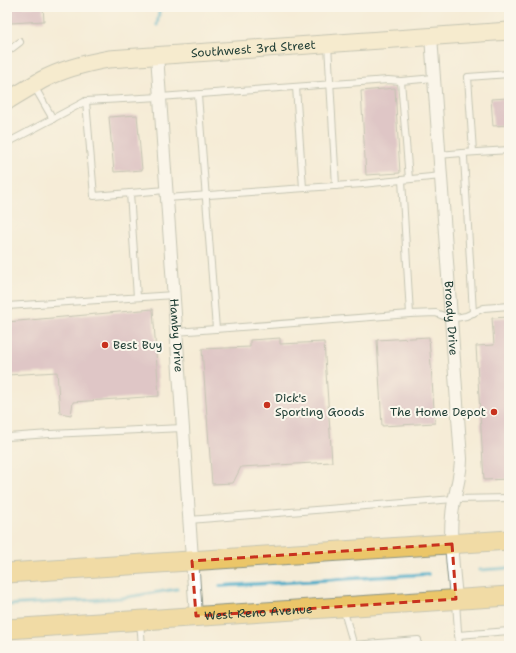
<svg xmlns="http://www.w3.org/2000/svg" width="516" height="653" viewBox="0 0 516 653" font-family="'Shantell Sans',sans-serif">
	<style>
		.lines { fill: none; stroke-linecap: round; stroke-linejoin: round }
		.stream { stroke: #48abc7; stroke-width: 3.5 }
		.building { fill: #c398b1 }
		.lane-casing { stroke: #8a9486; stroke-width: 8 }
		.street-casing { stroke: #8a9486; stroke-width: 14 }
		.secondary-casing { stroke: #8a9486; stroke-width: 19 }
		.primary-casing { stroke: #8a9486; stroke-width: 21 }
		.lane { stroke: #fff; stroke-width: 6 }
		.street { stroke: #fff; stroke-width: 12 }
		.secondary { stroke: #f7e8c3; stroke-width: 17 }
		.primary { stroke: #ebc669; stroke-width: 19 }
		.marked { fill: none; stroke: #c8321e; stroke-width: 3; stroke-dasharray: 8 5; stroke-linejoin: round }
		.poi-dot { fill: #c8321e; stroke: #fbf7ec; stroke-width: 1.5 }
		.labels { text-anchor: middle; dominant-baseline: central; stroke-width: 4; stroke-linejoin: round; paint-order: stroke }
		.street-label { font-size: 12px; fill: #1f3d34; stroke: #fbf7ec }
		.poi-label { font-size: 12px; fill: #1f3d34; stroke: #fbf7ec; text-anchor: start }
	</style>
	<rect width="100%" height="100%" fill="#fbf7ec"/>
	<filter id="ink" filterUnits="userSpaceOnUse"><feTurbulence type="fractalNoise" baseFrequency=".025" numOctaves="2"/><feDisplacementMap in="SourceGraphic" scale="8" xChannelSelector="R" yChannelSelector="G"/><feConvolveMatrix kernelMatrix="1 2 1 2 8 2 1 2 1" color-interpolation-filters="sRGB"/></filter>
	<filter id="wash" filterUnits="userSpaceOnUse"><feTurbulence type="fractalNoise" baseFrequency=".012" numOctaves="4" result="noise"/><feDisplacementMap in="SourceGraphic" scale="16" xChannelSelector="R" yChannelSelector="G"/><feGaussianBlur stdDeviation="0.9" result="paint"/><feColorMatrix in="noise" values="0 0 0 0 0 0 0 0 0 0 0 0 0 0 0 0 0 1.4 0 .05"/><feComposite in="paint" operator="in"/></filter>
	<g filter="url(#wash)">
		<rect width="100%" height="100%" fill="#f5ecd7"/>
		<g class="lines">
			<g class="stream">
				<path d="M157 25 160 7"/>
				<path d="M480 570 509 568"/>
				<path d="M220 586 428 574"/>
				<path d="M7 605 121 598 177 589"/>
			</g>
		</g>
		<g id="blocks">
			<g class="building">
				<path d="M10 7H43L44 21 11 23Z"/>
				<path d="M395 88 400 173 366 175 361 91Z"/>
				<path d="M509 98V125L493 126 491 99Z"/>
				<path d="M137 115 142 170 114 172 109 117Z"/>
				<path d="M153 309 159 396 73 402 71 415 60 413 57 372 7 375V322Z"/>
				<path d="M509 317V479L484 480 476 346 494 345 492 318Z"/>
				<path d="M429 337 435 423 382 426 377 340Z"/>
				<path d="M280 338V344L324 342 332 462 241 467 233 483 212 484 202 349 250 347V340Z"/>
			</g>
		</g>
	</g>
	<g filter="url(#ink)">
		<use href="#blocks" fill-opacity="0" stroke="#8a9486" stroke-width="1"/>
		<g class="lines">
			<defs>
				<g id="lane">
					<path d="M328 45 336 186"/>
					<path d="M7 52 20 42"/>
					<path d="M34 86 53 119"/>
					<path d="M296 87 303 188"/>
					<path d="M198 95 216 329"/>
					<path d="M86 101 160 97 388 80 401 81"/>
					<path d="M7 143 86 101 94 196 130 193 137 297"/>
					<path d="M473 152 468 77 509 74"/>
					<path d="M462 153 509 150"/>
					<path d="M439 155 462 153 464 157 473 313"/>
					<path d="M409 179 401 81 434 78"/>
					<path d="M402 180 410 314"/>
					<path d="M130 193 166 190"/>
					<path d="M167 198 362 184 441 176"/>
					<path d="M7 306 174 295"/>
					<path d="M176 332 410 314 436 313 451 319 466 316 484 308 509 306"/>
					<path d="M7 437 50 434 183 428"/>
					<path d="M189 520 454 499 509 498"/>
					<path d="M456 602 459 646"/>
					<path d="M343 608 354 646"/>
					<path d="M140 622 142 646"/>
					<path d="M458 635 509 631"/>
					<path d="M353 645 418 640"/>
				</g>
				<g id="street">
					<path id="s1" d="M431 36 461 459C461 478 453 497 452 516 449 543 454 572 456 599"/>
					<path id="s2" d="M157 55 196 616"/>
				</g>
				<g id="secondary">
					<path id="s3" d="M7 101C18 94 30 87 42 80 63 69 86 63 109 59L509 31"/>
				</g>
				<g id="primary">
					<path d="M7 573 509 540"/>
					<path id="s4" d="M7 629 509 596"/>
				</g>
			</defs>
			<use href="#lane" class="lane-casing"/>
			<use href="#street" class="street-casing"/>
			<use href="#secondary" class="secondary-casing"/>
			<use href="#primary" class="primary-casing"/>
			<use href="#lane" class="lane"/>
			<use href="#street" class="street"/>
			<use href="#secondary" class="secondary"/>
			<use href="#primary" class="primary"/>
		</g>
	</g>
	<path d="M0 0H516V653H0ZM452 544 456 599 196 616 192 561Z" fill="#f5ecd7" fill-opacity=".55" fill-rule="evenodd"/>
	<path class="marked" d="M452 544 456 599 196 616 192 561Z"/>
	<g class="poi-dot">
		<circle cx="105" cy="345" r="4"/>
		<circle cx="267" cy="405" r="4"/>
		<circle cx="494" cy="412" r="4"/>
	</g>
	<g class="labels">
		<g class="street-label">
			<text stroke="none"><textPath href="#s3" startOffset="256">Southwest 3rd Street</textPath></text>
			<text stroke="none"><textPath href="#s1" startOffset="283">Broady Drive</textPath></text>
			<text stroke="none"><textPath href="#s2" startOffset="281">Hamby Drive</textPath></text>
			<text stroke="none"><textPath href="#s4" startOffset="252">West Reno Avenue</textPath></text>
		</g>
		<g class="poi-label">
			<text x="113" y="345">Best Buy</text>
			<text x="275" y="398">Dick's<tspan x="275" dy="14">Sporting Goods</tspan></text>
			<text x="486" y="412" text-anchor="end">The Home Depot</text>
		</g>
	</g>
	<rect width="516" height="653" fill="none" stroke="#fbf7ec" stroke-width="24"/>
</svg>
